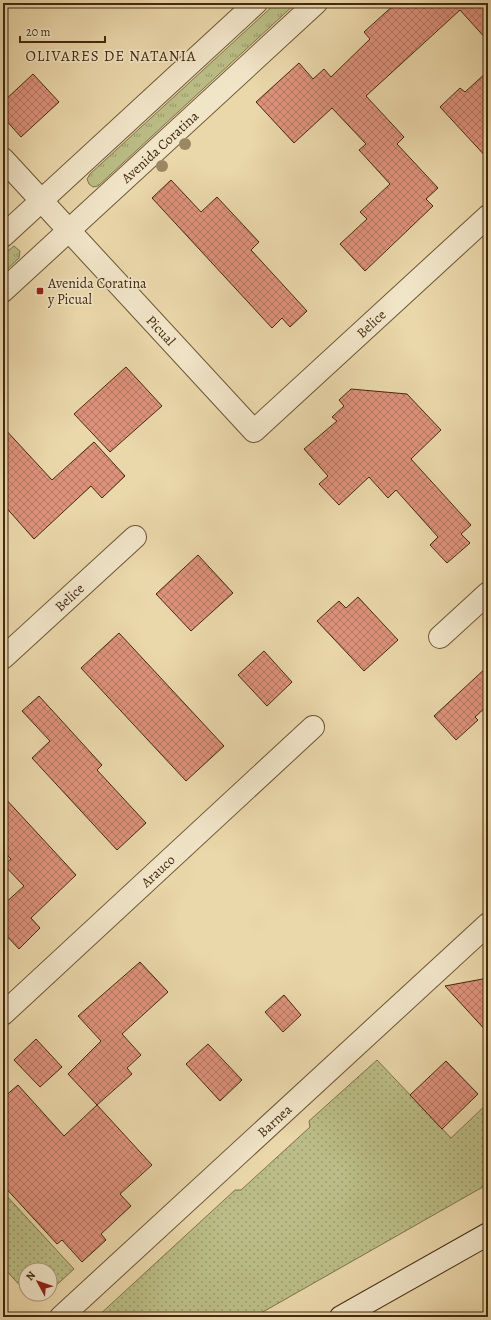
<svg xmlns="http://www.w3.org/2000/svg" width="491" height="1320" viewBox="0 0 491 1320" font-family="Alegreya,serif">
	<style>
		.grass { fill: url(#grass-tufts); stroke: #7f744a }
		.park { fill: url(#park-dots); stroke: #7f744a }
		.building { fill: url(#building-cross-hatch); stroke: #432a0f }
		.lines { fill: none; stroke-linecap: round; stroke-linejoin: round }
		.street-casing { stroke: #6d5536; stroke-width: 24 }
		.secondary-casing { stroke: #432a0f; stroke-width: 24 }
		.street { stroke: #f1e5c8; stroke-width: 22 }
		.secondary { stroke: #f1e5c8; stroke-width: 22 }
		.tree { fill: #9b8862 }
		.poi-dot { fill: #8f2418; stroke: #f1e5c8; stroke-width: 1.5 }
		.labels { text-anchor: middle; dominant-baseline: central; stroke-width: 3; stroke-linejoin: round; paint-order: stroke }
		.street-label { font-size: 14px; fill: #432a0f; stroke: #f1e5c8 }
		.poi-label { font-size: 14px; fill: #432a0f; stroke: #f1e5c8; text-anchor: start }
		.neighbourhood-label { font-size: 15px; letter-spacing: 1px; fill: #432a0f; stroke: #f1e5c8 }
	</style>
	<defs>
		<pattern id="grass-tufts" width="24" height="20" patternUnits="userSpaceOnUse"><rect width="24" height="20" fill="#bbbd86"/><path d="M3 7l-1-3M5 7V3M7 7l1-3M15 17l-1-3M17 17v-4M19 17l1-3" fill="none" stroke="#9a9a6c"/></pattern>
		<pattern id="park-dots" width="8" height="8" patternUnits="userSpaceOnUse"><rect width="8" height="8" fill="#bbbd86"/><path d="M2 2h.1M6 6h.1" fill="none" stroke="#9a9a6c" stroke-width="1.8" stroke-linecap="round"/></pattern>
		<pattern id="building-cross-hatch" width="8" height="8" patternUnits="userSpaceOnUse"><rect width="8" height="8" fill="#dd927c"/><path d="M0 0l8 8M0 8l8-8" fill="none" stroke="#b57764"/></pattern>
	</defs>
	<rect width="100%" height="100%" fill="#ead7aa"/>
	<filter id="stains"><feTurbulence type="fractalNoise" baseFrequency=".005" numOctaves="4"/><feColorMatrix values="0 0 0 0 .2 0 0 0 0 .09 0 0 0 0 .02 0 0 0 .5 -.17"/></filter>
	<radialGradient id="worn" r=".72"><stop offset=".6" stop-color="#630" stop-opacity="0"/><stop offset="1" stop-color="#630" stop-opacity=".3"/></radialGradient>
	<g class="grass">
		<path d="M276 3H296L98 186 93 187 89 184 87 179 90 174Z"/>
		<path d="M14 246 20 251 19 258 3 273V255Z"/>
	</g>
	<g class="park">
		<path d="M377 1060 451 1138 488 1103V1184L254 1317H97L235 1190H241L310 1127 309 1121Z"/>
		<path d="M3 1192 74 1269 50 1291V1270H26V1292L3 1267Z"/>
	</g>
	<g class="building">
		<path d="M396 3H488V41L460 10 366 96 404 137 397 144 438 188 426 199 433 206 365 271 340 244 367 219 360 212 390 184 359 150 366 144 332 108 294 143 256 102 299 63 313 79 324 69 331 77 370 39 364 32Z"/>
		<path d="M488 71V159L440 107 460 88 465 92Z"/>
		<path d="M33 74 59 102 21 137 3 117V102Z"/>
		<path d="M171 180 201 212 217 197 259 242 251 250 307 311 290 327 282 318 272 328 152 198Z"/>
		<path d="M126 367 162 406 110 452 74 414Z"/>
		<path d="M351 389 407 394 441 430 411 459 471 525 461 534 470 543 447 563 430 545 438 537 396 490 388 498 369 477 339 505 319 484 328 476 304 449 337 421 332 417 344 406 339 400Z"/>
		<path d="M3 427 52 480 94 442 125 476 102 498 91 486 34 539 3 504Z"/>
		<path d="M198 555 233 593 191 631 156 594Z"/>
		<path d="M358 597 398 640 364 671 317 621 339 601 346 608Z"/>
		<path d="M119 633 224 746 186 781 81 668Z"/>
		<path d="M264 651 292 682 267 706 238 675Z"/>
		<path d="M488 666V705L475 717 478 720 456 740 434 716Z"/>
		<path d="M39 696 102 765 97 770 146 823 117 850 32 758 50 741 22 711Z"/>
		<path d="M3 796 76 875 31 918 40 928 19 949 3 932V905L24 886 4 865 11 859 3 851Z"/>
		<path d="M140 962 168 992 122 1034 141 1055 127 1068 132 1074 97 1105 68 1074 101 1041 78 1016Z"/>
		<path d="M488 978V1033L445 986Z"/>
		<path d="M284 995 301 1015 283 1032 265 1012Z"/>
		<path d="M36 1039 62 1067 40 1087 14 1060Z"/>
		<path d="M208 1044 242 1080 220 1101 186 1064Z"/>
		<path d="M446 1061 478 1094 442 1129 410 1095Z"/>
		<path d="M18 1085 64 1136 97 1105 152 1165 120 1194 131 1206 101 1234 106 1240 82 1262 62 1240 57 1244 3 1185V1098Z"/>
	</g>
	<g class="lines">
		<defs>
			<g id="street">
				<path id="s1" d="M3 159 254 431 488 216"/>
				<path d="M3 236 256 3"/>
				<path id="s2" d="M3 291 316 3"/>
				<path d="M440 637 488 593"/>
				<path id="s3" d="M3 658 135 537"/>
				<path id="s4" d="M3 1014 313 727"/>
				<path id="s5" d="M61 1317 488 924"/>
			</g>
			<path id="secondary" d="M341 1317 488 1234"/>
		</defs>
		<use href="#street" class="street-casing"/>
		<use href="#secondary" class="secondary-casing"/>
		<use href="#street" class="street"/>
		<use href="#secondary" class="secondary"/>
	</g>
	<g class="tree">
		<circle cx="185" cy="144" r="6"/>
		<circle cx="162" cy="166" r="6"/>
	</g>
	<rect class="poi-dot" x="36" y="287" width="8" height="8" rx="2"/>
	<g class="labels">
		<g class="street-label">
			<text stroke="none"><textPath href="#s2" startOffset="213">Avenida Coratina</textPath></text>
			<text stroke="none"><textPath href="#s1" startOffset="529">Belice</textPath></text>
			<text stroke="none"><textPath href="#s1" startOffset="233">Picual</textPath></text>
			<text stroke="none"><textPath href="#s3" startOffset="90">Belice</textPath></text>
			<text stroke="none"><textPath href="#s4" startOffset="211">Arauco</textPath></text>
			<text stroke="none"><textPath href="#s5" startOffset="290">Barnea</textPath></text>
		</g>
		<g class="poi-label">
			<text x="48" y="283">Avenida Coratina<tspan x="48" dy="16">y Picual</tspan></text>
		</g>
		<g class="neighbourhood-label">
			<text x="111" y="56">OLIVARES DE NATANIA</text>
		</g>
	</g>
	<rect width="491" height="1320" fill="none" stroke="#ead7aa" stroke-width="16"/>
	<rect x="4" y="4" width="483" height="1312" fill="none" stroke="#432a0f" stroke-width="2"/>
	<rect x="8" y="8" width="475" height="1304" fill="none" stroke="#432a0f"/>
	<g transform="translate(38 1282) rotate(310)"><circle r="19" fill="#f1e5c8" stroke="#ab9a7e"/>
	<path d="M0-3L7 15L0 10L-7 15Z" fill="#8f2418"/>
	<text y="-6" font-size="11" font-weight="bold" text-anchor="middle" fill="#432a0f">N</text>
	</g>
	<path d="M20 36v6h85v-6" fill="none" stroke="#432a0f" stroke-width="2"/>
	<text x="26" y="36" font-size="12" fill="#432a0f" stroke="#f1e5c8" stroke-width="3" paint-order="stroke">20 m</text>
	<rect width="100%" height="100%" filter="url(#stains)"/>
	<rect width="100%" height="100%" fill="url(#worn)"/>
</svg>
